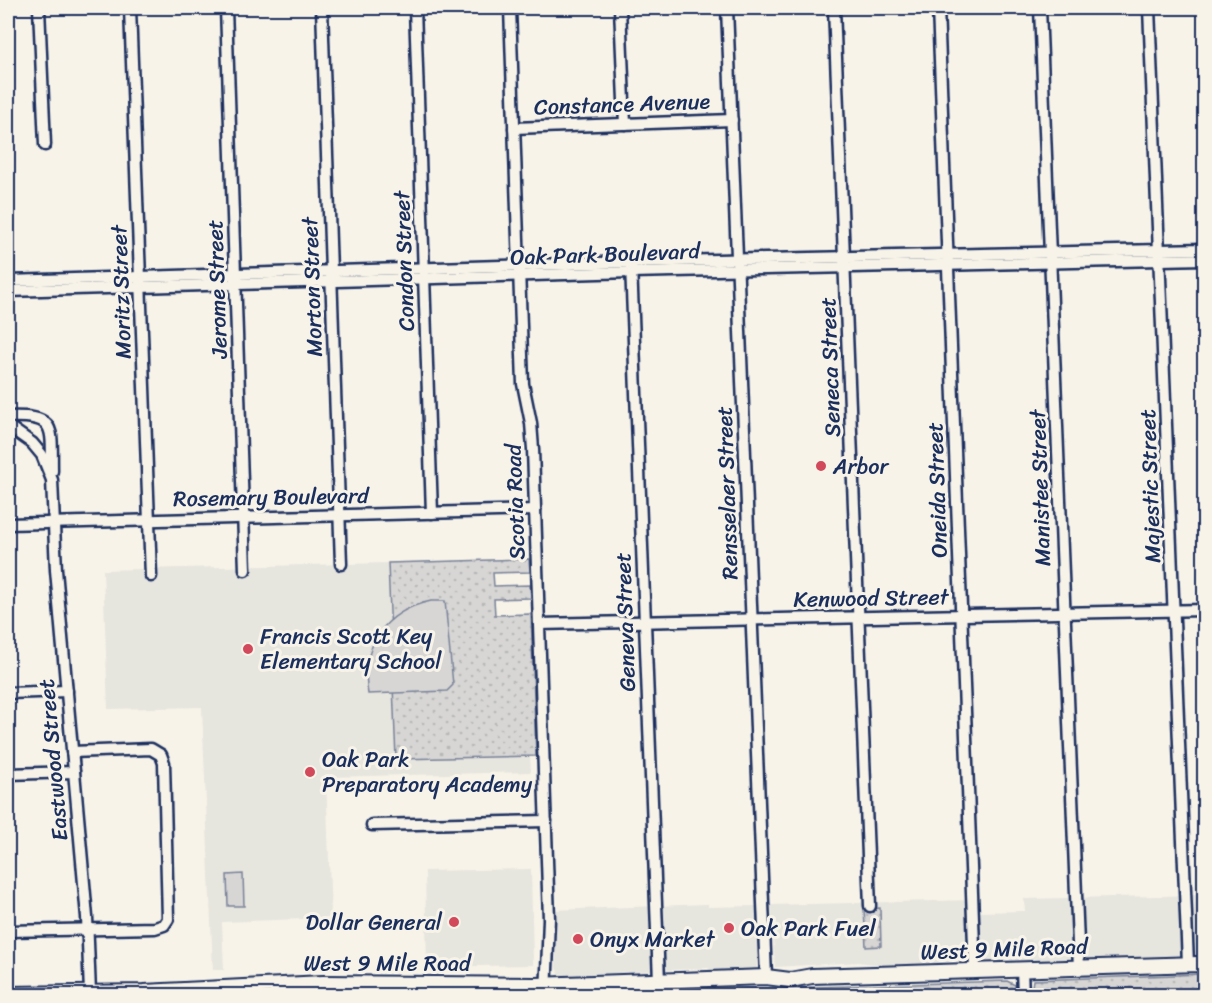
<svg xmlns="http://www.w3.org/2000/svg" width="1212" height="1003" viewBox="0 0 1212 1003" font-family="Sriracha,sans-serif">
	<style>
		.built { fill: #e6e5de }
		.park { fill: url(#park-dots); stroke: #798299; stroke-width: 1.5 }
		.garden { fill: #d7d6d4; stroke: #798299; stroke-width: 1.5 }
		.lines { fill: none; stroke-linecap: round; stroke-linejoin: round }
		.minor-casing { stroke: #1b2f5e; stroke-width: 15 }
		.major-casing { stroke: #1b2f5e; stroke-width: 18 }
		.minor { stroke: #f7f3e8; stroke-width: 10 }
		.major { stroke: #f7f3e8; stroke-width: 14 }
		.poi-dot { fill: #d1495b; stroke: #f7f3e8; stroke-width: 2 }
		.labels { text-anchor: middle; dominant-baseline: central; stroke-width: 6; stroke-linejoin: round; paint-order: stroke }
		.street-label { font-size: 22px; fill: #1b2f5e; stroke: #f7f3e8 }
		.poi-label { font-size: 22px; fill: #1b2f5e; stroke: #f7f3e8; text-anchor: start }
	</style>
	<defs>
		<pattern id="park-dots" width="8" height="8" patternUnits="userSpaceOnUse" patternTransform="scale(1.5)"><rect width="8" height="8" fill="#d7d6d4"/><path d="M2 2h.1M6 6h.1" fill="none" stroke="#b8b8b8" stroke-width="1.8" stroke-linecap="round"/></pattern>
	</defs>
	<rect width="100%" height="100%" fill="#f7f3e8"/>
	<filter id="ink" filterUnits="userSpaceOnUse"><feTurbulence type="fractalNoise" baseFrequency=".0167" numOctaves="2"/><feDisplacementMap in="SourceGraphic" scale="12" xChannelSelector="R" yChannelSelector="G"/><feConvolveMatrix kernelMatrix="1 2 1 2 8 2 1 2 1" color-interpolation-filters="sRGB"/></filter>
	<g filter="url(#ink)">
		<g class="built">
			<path d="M388 563 396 759 530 756 531 772 326 777 331 918 222 922 224 970H213L202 707 108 709 103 570Z"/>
			<path d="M531 869 533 965 427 967 425 871Z"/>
			<path d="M1204 895V955L882 965 859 962 775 967 771 905 977 900 978 912 1025 911 1024 899Z"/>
			<path d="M708 904V907L757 906V971L711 972 708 968 560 976 556 968 554 910Z"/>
		</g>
		<g class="park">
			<path d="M529 559 530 572 493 573 494 586 530 585 531 598 494 599 495 615 531 614 536 756 396 759 388 563Z"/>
			<path d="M880 908 881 946 866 947 864 909Z"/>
			<path d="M1204 974V988L1031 994 1033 980Z"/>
			<path d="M1007 981 1015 985V995H565Z"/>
		</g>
		<g class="garden">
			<path d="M431 601H445L453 685 447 691 368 694C360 647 384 611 431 601Z"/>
			<path d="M243 874 244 906H228L227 875Z"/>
		</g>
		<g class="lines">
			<defs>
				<g id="minor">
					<path d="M39 8 45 145"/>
					<path d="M130 8 151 576"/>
					<path d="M226 8 245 570"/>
					<path d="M322 8 341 564"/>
					<path d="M415 8 432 513"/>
					<path d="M510 8 523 384 531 423 533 449 549 919 546 996"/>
					<path d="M620 8 625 124"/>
					<path d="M727 8 766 977"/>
					<path d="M834 8 870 906"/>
					<path d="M938 8 975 971"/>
					<path d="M1040 8 1079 968"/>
					<path d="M1149 8 1188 964"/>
					<path d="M514 128 732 120"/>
					<path d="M631 265 659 981"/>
					<path d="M8 281 631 262 1204 249"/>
					<path d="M8 291 631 272 1204 259"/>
					<path d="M8 417C58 415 51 428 52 471"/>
					<path d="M8 426 32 443 42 455 52 480 56 570 87 917 90 993"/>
					<path d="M8 524 535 510"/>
					<path d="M539 624 1204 610"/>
					<path d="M8 693 67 691"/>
					<path d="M8 774 74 772"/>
					<path d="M372 825 546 821"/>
					<path d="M8 931 155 928 164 925 168 919 164 763 161 755 151 749 72 752"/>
					<path d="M1022 969 1023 996"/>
				</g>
				<path id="major" d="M8 994 144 992 323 983 536 985 766 977 790 980 812 976 1198 964 1204 967"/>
			</defs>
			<use href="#minor" class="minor-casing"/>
			<use href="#major" class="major-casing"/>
			<use href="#minor" class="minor"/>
			<use href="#major" class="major"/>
		</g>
	</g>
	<g class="poi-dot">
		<circle cx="821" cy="466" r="6"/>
		<circle cx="248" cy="649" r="6"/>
		<circle cx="310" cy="772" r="6"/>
		<circle cx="454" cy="922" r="6"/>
		<circle cx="729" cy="928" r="6"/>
		<circle cx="578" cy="939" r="6"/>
	</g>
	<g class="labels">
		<g class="street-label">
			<text transform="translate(622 104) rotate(-2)">Constance Avenue</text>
			<text transform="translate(605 254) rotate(-2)">Oak Park Boulevard</text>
			<text transform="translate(404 261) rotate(-92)">Condon Street</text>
			<text transform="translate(312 287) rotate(-92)">Morton Street</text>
			<text transform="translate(217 289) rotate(-92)">Jerome Street</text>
			<text transform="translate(121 292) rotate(-92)">Moritz Street</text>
			<text transform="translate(830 367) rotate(-92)">Seneca Street</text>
			<text transform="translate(1150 486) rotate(-92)">Majestic Street</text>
			<text transform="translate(1040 488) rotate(-92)">Manistee Street</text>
			<text transform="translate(937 490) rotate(-92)">Oneida Street</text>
			<text transform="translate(727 493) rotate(-92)">Rensselaer Street</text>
			<text transform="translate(271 497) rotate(-1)">Rosemary Boulevard</text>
			<text transform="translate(515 502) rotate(-92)">Scotia Road</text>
			<text transform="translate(871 598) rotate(-1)">Kenwood Street</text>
			<text transform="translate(625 622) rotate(-92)">Geneva Street</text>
			<text transform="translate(53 760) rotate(-95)">Eastwood Street</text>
			<text transform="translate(1004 949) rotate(-2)">West 9 Mile Road</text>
			<text x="387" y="963">West 9 Mile Road</text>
		</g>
		<g class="poi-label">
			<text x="833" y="466">Arbor</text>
			<text x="260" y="636">Francis Scott Key<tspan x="260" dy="25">Elementary School</tspan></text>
			<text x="322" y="759">Oak Park<tspan x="322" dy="25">Preparatory Academy</tspan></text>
			<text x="442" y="922" text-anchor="end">Dollar General</text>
			<text x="741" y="928">Oak Park Fuel</text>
			<text x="590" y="939">Onyx Market</text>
		</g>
	</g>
	<rect width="1212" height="1003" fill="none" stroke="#f7f3e8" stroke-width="30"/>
	<rect x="15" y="15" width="1182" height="973" fill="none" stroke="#1b2f5e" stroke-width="2" filter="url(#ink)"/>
</svg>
